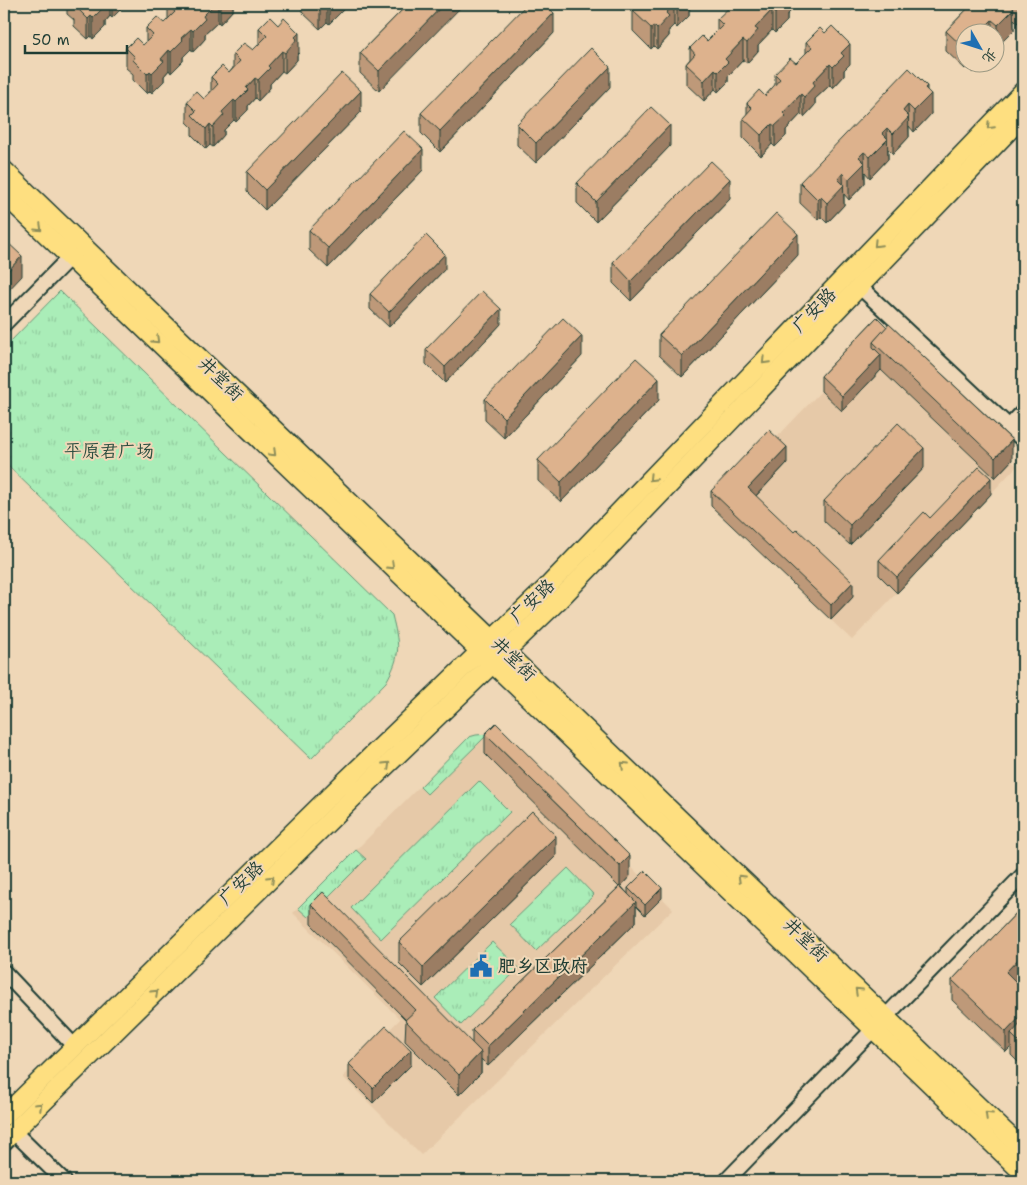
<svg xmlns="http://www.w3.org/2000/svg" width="1027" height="1185" viewBox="0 0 1027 1185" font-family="'Shantell Sans','LXGW WenKai TC',sans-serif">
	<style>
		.built { fill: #e6c9a8 }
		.grass { fill: url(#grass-tufts); stroke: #649576 }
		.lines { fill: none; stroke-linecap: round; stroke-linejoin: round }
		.minor-casing { stroke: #1f3d34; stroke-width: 18 }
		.major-casing { stroke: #1f3d34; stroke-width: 21 }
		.minor { stroke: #efd7b7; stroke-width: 14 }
		.major { stroke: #fedf80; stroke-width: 18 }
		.wall { fill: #be9979; stroke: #1f3d34 }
		.shaded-wall { fill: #9b7d63; stroke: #1f3d34 }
		.building { fill: #ddb28d; stroke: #1f3d34 }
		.oneway { stroke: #8e8e5a }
		.labels { text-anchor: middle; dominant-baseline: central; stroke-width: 4; stroke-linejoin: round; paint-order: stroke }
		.street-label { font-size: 18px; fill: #1f3d34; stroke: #efd7b7 }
		.park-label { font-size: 18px; fill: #2d4f41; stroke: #efd7b7 }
		.poi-label { font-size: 18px; font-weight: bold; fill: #1f3d34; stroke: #efd7b7; text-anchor: start }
	</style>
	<defs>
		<pattern id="grass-tufts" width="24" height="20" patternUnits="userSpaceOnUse" patternTransform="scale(1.25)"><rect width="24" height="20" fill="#aaedb8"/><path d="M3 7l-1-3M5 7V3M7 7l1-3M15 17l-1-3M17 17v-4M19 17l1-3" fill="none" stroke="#92cc9f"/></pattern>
	</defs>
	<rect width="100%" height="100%" fill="#efd7b7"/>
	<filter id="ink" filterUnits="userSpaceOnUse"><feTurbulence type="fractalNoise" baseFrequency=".02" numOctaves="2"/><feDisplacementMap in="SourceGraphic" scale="10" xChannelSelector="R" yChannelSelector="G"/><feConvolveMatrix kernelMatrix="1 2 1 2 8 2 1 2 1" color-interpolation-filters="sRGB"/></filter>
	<g filter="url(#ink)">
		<g class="built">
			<path d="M877 333 1017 466 852 640 711 506Z"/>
			<path d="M490 734 503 738 673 909 421 1155 343 1077 400 1019 293 913 469 737 476 735Z"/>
		</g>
		<g class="grass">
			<path d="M60 291 392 615C399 644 402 654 386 682L311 759 4 462V348Z"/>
			<path d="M488 734 427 794 420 787 469 737 476 735Z"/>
			<path d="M479 781 510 812 381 939 351 908Z"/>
			<path d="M356 850 366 859 308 917 298 908Z"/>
			<path d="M568 868 594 895 536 951 510 924Z"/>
			<path d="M492 942 519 968 461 1025 435 998Z"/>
		</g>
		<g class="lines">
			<defs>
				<g id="minor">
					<path d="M860 287 1023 440"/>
					<path d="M4 324 76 251"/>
					<path d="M1009 427 1023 412"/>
					<path d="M4 972 75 1047"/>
					<path d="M13 1131 64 1181"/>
					<path d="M726 1181 1023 875"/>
				</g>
				<g id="major">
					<path d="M4 170 1023 1149"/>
					<path d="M4 194 1023 1173"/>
					<path d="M4 1116 341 785 546 588 1023 91"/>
					<path d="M4 1141 361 790 558 601 1023 116"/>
				</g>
			</defs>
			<use href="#minor" class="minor-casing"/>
			<use href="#major" class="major-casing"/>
			<use href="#minor" class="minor"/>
			<use href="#major" class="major"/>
		</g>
		<g class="wall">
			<path d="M67 4H124V6L112 18 110 16 105 22V27L93 39 91 36 88 39 74 26V20L67 14Z"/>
			<path d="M169 4H234L233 6V10L220 24 218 22 205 34V39L193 52 191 49 183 57V61L171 73 169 70 164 76V81L152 93 150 91 147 94 133 80V74L126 68V48L143 45 146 42V28L164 23 168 19V5Z"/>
			<path d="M302 4H344L343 5V10L329 24 327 22 320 29 302 12Z"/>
			<path d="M408 4 379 91 360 73V53Z"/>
			<path d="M633 4H701L696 8 693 6 689 10V16L677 28 674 25 669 30V36L657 49 654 46 651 49 633 31Z"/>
			<path d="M792 4V10L787 15V21L775 33 772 30 758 45V51L747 63 743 60 728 76V82L718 92 715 89 704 101 686 84V64L690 59V48L707 41 717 31V19L738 9Z"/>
			<path d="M972 4H1023L1019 24 1014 19V30L998 46 994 42V32H964V62H982L973 73 967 67 965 69 946 51V31Z"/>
			<path d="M259 28 299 53 297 55V60L285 73 282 71 270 84V88L258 101 255 98 248 106V110L236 122 234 120 224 130V135L213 147 210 145 206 149 192 135V127L187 122V102L204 99 211 91V77L229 73 233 68V54L253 50 259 44Z"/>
			<path d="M554 33 440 152 421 133V113Z"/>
			<path d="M806 42 850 64 844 70V76L833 88 830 85 815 99V105L804 117 801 114 786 130V136L775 147 772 144 761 156 743 138V118L747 114V103L765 96 775 85V74L796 63 806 53Z"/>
			<path d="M610 87 536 163 517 145V124Z"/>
			<path d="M927 90 931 114 914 132 909 126V137L893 154 888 149V159L870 178 865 172V183L849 200 844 194V205L827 223 821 217 818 220 800 203V182Z"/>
			<path d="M361 112 265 210 247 192V172Z"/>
			<path d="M670 146 596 222 577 203V183Z"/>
			<path d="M423 170 328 268 309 250V230Z"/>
			<path d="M730 199 631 301 613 283V262Z"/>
			<path d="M798 255 682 377 659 355V335Z"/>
			<path d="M445 269 389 327 370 309V294Z"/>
			<path d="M877 317 1012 460 995 478 881 370 842 411 821 391V376Z"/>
			<path d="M501 324 445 383 426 364V349Z"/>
			<path d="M582 356 504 438 485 420V399Z"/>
			<path d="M659 400 561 502 538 481V460Z"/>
			<path d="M787 463 756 496 853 597 831 620 711 506V491Z"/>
			<path d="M924 468 850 545 824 521V501Z"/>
			<path d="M991 494 897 593 879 575V560L930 518Z"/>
			<path d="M485 734 630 876 621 886 628 894V888L662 898 645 915 636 906V922L488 1066 481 1059V1073L459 1095 405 1041 406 1020 311 924V904L472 1044V1030L619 887 485 754Z"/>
			<path d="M556 856 423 987 399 963V942Z"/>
			<path d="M1023 906V975L1016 982 1023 989V1067L1011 1055V1047L1006 1052 952 1000V980Z"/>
			<path d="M349 1064 411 1065 373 1103 349 1079Z"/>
		</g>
		<g class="shaded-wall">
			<path d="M102 4H110V16L105 22V27L93 39V18Z"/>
			<path d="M112 4H124V6L112 18Z"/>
			<path d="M215 4H218V22L205 34V39L193 52V31L203 16Z"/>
			<path d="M220 4H234L233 6V10L220 24Z"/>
			<path d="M325 4H327V22L320 29V9Z"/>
			<path d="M329 4H344L343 5V10L329 24Z"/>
			<path d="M444 4H464L379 91V71Z"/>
			<path d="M681 4H693V6L689 10V16L677 28V8Z"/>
			<path d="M696 4H701L696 8Z"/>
			<path d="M784 4H792V10L787 15V21L775 33V13Z"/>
			<path d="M1008 4H1013L1014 30 998 46V25Z"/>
			<path d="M1019 4H1023V20L1019 24Z"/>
			<path d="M674 5V25L669 30V36L657 49V29L666 13Z"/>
			<path d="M772 10V30L758 45V51L747 63V43L755 28Z"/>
			<path d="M554 13V33L440 152V131Z"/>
			<path d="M91 16V36L88 39V19Z"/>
			<path d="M992 20V32L993 31V32H987V25Z"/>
			<path d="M654 26V46L651 49V28Z"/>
			<path d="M191 29V49L183 57V61L171 73V52L181 38Z"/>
			<path d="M299 33V53L297 55V60L285 73V53L295 37Z"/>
			<path d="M743 40V60L728 76V82L718 92V72L725 59Z"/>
			<path d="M850 44V64L844 70V76L833 88V67L841 53Z"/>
			<path d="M169 50V70L164 76V81L152 93V73L161 59Z"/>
			<path d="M282 51V71L270 84V88L258 101V80L268 66Z"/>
			<path d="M965 62H967V67L965 69Z"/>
			<path d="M973 62H982L973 73Z"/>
			<path d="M830 64V85L815 99V105L804 117V97L813 82Z"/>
			<path d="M610 67V87L536 163V143Z"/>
			<path d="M715 69V89L704 101V81Z"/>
			<path d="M150 71V91L147 94V74Z"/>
			<path d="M255 78V98L248 106V110L236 122V102L246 88Z"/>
			<path d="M927 86V98L931 94V114L914 132V111L925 88Z"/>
			<path d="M361 91V112L265 210V190Z"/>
			<path d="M801 94V114L786 130V136L775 147V126L783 113Z"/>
			<path d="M234 100V120L224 130V135L213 147V127L222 112Z"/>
			<path d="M908 105 909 137 893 154V134L903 111Z"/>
			<path d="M210 124V145L206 149V129Z"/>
			<path d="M772 124V144L761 156V135Z"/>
			<path d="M670 125V146L596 222V202Z"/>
			<path d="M887 128 888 159 870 178V157L882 133Z"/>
			<path d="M423 149V170L328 268V248Z"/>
			<path d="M864 152 865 183 849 200V179L859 157Z"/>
			<path d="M843 173 844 205 827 223V203L838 179Z"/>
			<path d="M730 179V199L631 301V281Z"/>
			<path d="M821 197V217L818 220V200Z"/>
			<path d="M798 234V255L682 377V356Z"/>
			<path d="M445 254V269L389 327V312Z"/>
			<path d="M22 256V276L4 295V275Z"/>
			<path d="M501 309V324L445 383V367Z"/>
			<path d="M582 336V356L504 438V418Z"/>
			<path d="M881 355V370L842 411V396Z"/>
			<path d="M659 379V400L561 502V482Z"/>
			<path d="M1012 440V460L995 478V458Z"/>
			<path d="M787 447V463L748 504V488Z"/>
			<path d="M924 448V468L850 545V525Z"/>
			<path d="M991 478V494L897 593V577Z"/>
			<path d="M853 582V597L831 620V605Z"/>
			<path d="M556 836V856L423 987V967Z"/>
			<path d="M630 856V876L620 887V866Z"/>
			<path d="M662 888V898L645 915V905Z"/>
			<path d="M636 902V922L488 1066V1046Z"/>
			<path d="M1023 954V975L1006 993V972Z"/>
			<path d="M1023 1014V1034H1011V1047L1006 1052V1032Z"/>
			<path d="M411 1050V1065L373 1103V1088Z"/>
			<path d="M481 1052V1073L459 1095V1075Z"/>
		</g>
		<g class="building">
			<path d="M75 4H102L105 6 93 18 91 16 88 19 74 5Z"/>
			<path d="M169 4H215L203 16 205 19 193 31 191 29 181 38 183 40 171 52 169 50 161 59 164 61 152 73 150 71 147 74 133 60 135 57 126 48 136 38 143 45 153 35 146 28 157 17 164 23 175 12 168 5Z"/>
			<path d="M315 4H325L320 9Z"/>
			<path d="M408 4H444L379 71 360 53Z"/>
			<path d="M527 4H545L554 13 440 131 421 113Z"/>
			<path d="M636 4H681L677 8 674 5 666 13 669 16 657 29 654 26 651 28 633 11 638 6Z"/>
			<path d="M733 4 738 9 743 4H784L775 13 772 10 755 28 758 30 747 43 743 40 725 59 728 62 718 72 715 69 704 81 686 64 695 54 690 48 702 36 707 41 723 25 717 19Z"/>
			<path d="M972 4H1008L1014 9 998 25 992 20 987 25 993 31 992 32H964V48L946 31Z"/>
			<path d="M270 17 278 25 284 18 299 33 295 37 297 39 285 53 282 51 268 66 270 68 258 80 255 78 246 88 248 90 236 102 234 100 222 112 224 115 213 127 210 124 206 129 192 115 196 111 187 102 196 91 204 99 218 84 211 77 222 66 229 73 240 61 233 54 244 43 253 50 267 36 259 28Z"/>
			<path d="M832 26 850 44 841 53 844 56 833 67 830 64 813 82 815 85 804 97 801 94 783 113 786 116 775 126 772 124 761 135 743 118 752 108 747 103 759 90 765 96 780 79 775 74 790 58 796 63 812 47 806 42 820 28 825 33Z"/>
			<path d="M591 48 610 67 536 143 517 124Z"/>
			<path d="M909 68 927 86 925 88 931 94 914 111 908 105 903 111 909 117 893 134 887 128 882 133 888 139 870 157 864 152 859 157 865 163 849 179 843 173 838 179 844 185 827 203 821 197 818 200 800 182Z"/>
			<path d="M342 73 361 91 265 190 247 172Z"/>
			<path d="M651 107 670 125 596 202 577 183Z"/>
			<path d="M404 131 423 149 328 248 309 230Z"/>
			<path d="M711 161 730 179 631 281 613 262Z"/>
			<path d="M776 213 798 234 682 356 659 335Z"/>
			<path d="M426 235 445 254 389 312 370 294Z"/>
			<path d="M4 239 22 256 4 275Z"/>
			<path d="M482 291 501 309 445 367 426 349Z"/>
			<path d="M877 317 887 327 873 342V347L881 355 842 396 821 376Z"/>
			<path d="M563 318 582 336 504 418 485 399Z"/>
			<path d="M889 324 1012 440 995 458 873 342Z"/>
			<path d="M636 358 659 379 561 482 538 460Z"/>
			<path d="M898 423 924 448 850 525 824 501Z"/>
			<path d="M769 430 787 447 748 488 794 532 797 529 853 582 831 605 711 491Z"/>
			<path d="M979 467 991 478 897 577 879 560 924 512 930 518Z"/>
			<path d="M496 723 630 856 620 866 485 734Z"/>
			<path d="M532 811 556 836 423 967 399 942Z"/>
			<path d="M645 871 662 888 645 905 628 888Z"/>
			<path d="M620 886 636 902 488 1046 472 1030Z"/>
			<path d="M323 892 481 1052 459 1075 405 1020 416 1010 311 904Z"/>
			<path d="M1023 906V954L1006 972 1023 989V1014L1006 1032 952 980Z"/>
			<path d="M1023 1021V1046L1011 1034Z"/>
			<path d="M386 1026 411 1050 373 1088 349 1064Z"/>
		</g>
		<defs><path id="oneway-chevron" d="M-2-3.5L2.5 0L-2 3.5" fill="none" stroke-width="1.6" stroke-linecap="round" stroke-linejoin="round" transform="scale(1.25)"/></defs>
		<g class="oneway">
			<use href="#oneway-chevron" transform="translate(990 126) rotate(134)"/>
			<use href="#oneway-chevron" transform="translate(39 228) rotate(44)"/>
			<use href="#oneway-chevron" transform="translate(877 244) rotate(134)"/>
			<use href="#oneway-chevron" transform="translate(156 340) rotate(44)"/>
			<use href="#oneway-chevron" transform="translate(765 361) rotate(134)"/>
			<use href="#oneway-chevron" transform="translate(273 453) rotate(44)"/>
			<use href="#oneway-chevron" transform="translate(652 478) rotate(134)"/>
			<use href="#oneway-chevron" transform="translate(391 566) rotate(44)"/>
			<use href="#oneway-chevron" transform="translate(387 765) rotate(-44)"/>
			<use href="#oneway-chevron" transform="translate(624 765) rotate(-136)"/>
			<use href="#oneway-chevron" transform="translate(741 878) rotate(-136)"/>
			<use href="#oneway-chevron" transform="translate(271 879) rotate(-44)"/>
			<use href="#oneway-chevron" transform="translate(858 991) rotate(-136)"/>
			<use href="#oneway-chevron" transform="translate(155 993) rotate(-44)"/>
			<use href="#oneway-chevron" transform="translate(39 1106) rotate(-44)"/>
			<use href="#oneway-chevron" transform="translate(988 1115) rotate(-136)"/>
		</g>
	</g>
	<defs>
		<symbol id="civic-bare" viewBox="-9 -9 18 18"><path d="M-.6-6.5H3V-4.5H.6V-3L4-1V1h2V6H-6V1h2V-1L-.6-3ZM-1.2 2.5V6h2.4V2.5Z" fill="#1f6fb2" stroke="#efd7b7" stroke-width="2.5" paint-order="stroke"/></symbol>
	</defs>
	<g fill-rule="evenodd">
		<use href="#civic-bare" x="465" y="950" width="32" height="32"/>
	</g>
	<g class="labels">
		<g class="street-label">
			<text transform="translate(814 310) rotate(-46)">广安路</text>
			<text transform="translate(221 379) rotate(44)">井堂街</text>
			<text transform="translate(532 601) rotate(-44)">广安路</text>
			<text transform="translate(514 659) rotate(44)">井堂街</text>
			<text transform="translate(241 883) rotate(-44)">广安路</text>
			<text transform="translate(806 940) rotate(44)">井堂街</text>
		</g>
		<g class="park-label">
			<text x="109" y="451">平原君广场</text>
		</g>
		<g class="poi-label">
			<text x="498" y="966">肥乡区政府</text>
		</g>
	</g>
	<rect width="1027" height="1185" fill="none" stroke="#efd7b7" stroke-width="20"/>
	<rect x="10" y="10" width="1007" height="1165" fill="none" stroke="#1f3d34" stroke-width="2" filter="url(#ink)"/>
	<g transform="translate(980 48) rotate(129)"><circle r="24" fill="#efd7b7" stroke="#9c9983"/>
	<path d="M0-4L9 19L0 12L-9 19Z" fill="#1f6fb2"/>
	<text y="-8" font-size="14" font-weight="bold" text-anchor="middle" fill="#1f3d34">北</text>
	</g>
	<path d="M25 45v8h102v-8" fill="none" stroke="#1f3d34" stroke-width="2.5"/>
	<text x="32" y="45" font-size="15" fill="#1f3d34" stroke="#efd7b7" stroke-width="4" paint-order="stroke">50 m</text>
</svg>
